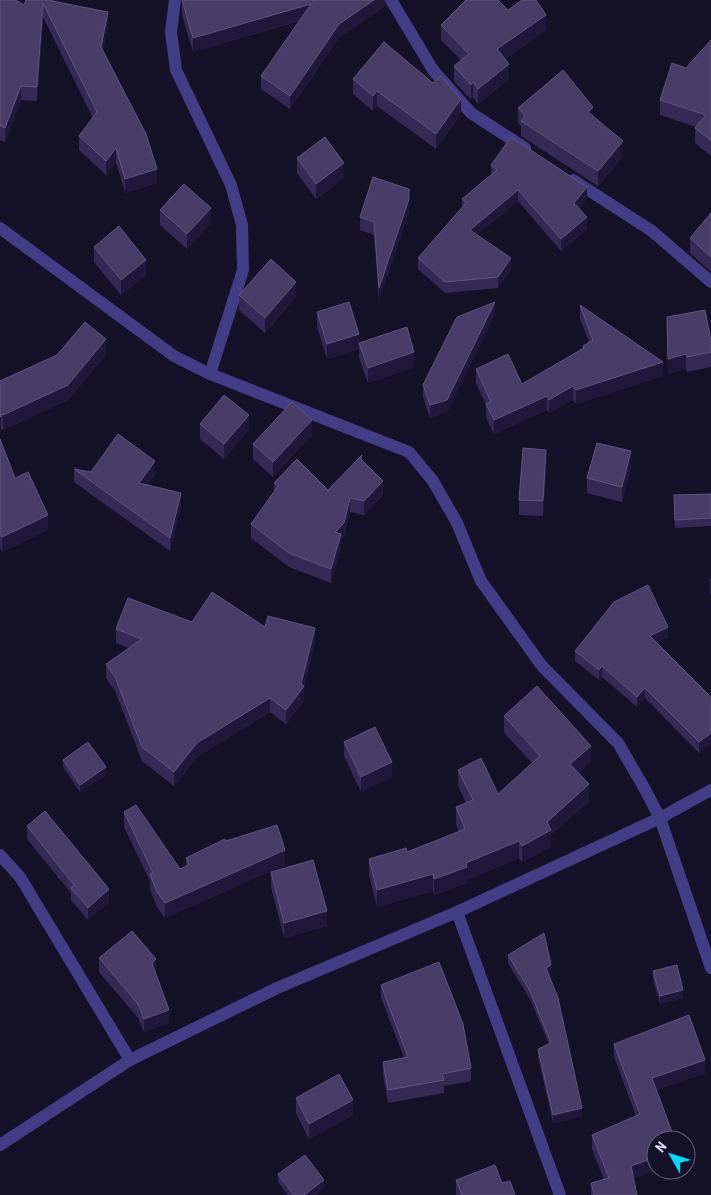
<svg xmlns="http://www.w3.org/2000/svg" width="711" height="1195" viewBox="0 0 711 1195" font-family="'Roboto Condensed',sans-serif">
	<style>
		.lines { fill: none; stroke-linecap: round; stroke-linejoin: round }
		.minor { stroke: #433d85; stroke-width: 12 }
		.wall { fill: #352a55 }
		.shaded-wall { fill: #20183b }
		.building { fill: #473d67; stroke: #5f557f }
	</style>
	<rect width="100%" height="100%" fill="#151128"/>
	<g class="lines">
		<g class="minor">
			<path d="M175 0 171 32 176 70 231 185 242 225 243 270 210 374"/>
			<path d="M391 0 433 70 471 113 525 148"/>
			<path d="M573 180 652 231 711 282"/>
			<path d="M0 228 174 356 210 374 409 452 433 481 457 523 481 581 542 666 618 743 642 784 660 818 711 968"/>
			<path d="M0 855 20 877 130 1060"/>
			<path d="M457 912 560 1195"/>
			<path d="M0 1145 130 1060 277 988 457 912 660 818 711 790"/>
		</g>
	</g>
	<g class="wall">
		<path d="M0 0 24 5 26 0H59L58 2 108 26 103 50 157 183 125 193 116 162 106 175 79 150V136L93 118 43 17 37 101 21 100 5 142 0 140Z"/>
		<path d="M182 0 313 1 385 0V6L339 38 290 109 261 89V76L299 21 193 52 182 15Z"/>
		<path d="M508 10 546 30 505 59 509 79 478 104 473 97 471 100 454 81V66L461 60 441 40V25Z"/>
		<path d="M711 40V156L695 143V128L696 127 660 115V100Z"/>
		<path d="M353 79 461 114 436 149 377 106 373 111 353 94Z"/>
		<path d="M518 108 623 156 598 186 521 136V126L518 123Z"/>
		<path d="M297 158 344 178 316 199 297 173Z"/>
		<path d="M491 165 587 198 579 208 587 229 561 251 518 201 477 235 511 270 498 288 445 293 418 269V258L462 208V199L491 175Z"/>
		<path d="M160 210 211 223 187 249 160 225Z"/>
		<path d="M409 212 379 300 374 235 360 230V217Z"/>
		<path d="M711 213V272L690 253V238Z"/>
		<path d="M94 247 146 275 121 295 94 262Z"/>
		<path d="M239 295 296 297 265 333 239 310Z"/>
		<path d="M580 305 663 376 576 404 573 400 549 413 547 410 494 434 486 418V405L476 383V369L522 384 583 348V346L589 342 580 319Z"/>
		<path d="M317 312 359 349 327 359 317 327Z"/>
		<path d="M495 314 447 412 430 418 423 397V385Z"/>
		<path d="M667 317 711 341V367L687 372 686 369 668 374Z"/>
		<path d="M359 343 414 367 368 383 359 358Z"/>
		<path d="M106 354 68 400 3 430 1 429V430L0 431V381L57 355Z"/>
		<path d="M200 424 249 430 224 459 200 439Z"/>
		<path d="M312 435 273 477 253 459V444Z"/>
		<path d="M0 439 15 478 48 530 2 552 0 547Z"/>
		<path d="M546 465 543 516 519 515V500Z"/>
		<path d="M631 466 622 502 587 493V478Z"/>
		<path d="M74 469 91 472 155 474 147 485 181 506 170 551 74 482Z"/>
		<path d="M274 483 328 490 383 495 364 515 350 512 344 536 341 540V548L331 583 289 567 251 538V524L274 491Z"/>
		<path d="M711 494V526L675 528 674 503Z"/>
		<path d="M710 579H711V595L710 594Z"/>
		<path d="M192 622 265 627 315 642 304 686V700L286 724 270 712 197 757 174 786 142 761 115 691 106 678V664L129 648 116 643V629Z"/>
		<path d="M668 637 657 643 711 697V743L699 753 645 698 637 707 602 677 599 680 575 661V651Z"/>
		<path d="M504 716 591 762 579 773 589 801 551 835V847L522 862 519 858 467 880V883L434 895 433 891 377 907 369 875V859L407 852 459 832 456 824V807L466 803 458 786V770L498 794 532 763 504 733Z"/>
		<path d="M344 742 392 777 361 792 344 756Z"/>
		<path d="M63 760 106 775 80 792 63 767Z"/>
		<path d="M124 812 180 869 186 866V858L285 865 165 918 157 907 150 889V881L124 827Z"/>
		<path d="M27 826 109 902 88 920 71 900V893L27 839Z"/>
		<path d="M271 872 327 926 284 938 271 887Z"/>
		<path d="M508 955 551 973 548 974 582 1116 553 1123 538 1057V1049L549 1044 530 999 508 963Z"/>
		<path d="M99 958 156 972 155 973 169 1023 144 1032 138 1018 99 972Z"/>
		<path d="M653 971 683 998 660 1004 653 979Z"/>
		<path d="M381 985 471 1068V1081L444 1086V1093L388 1103 383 1074V1062L404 1058 381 998Z"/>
		<path d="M614 1044 705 1073 656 1090V1170L634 1178 637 1195H591V1183L604 1180 592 1149V1135L636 1116 614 1057Z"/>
		<path d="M296 1098 353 1115 309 1139 296 1113Z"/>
		<path d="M278 1174 324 1188 315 1195H288L278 1182Z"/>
		<path d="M456 1180 502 1183 515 1195H456Z"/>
	</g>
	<g class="shaded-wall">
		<path d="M53 0H59L52 15Z"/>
		<path d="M374 0H385V6L339 38 290 109V96L339 24Z"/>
		<path d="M43 3V17L37 101V87Z"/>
		<path d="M311 4V17L193 52V38Z"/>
		<path d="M108 12V26L101 61V47Z"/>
		<path d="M546 15V30L497 64V49Z"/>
		<path d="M509 64V79L478 104V89Z"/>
		<path d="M473 82V97L471 100V85Z"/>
		<path d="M21 86V100L5 142V128Z"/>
		<path d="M377 91V106L373 111V96Z"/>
		<path d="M461 99V114L436 149V134Z"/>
		<path d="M593 107V122L588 112Z"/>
		<path d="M623 141V156L598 186V171Z"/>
		<path d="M116 148V162L106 175V161Z"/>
		<path d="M344 163V178L316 199V184Z"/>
		<path d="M157 169V183L125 193V179Z"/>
		<path d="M587 187V198L574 214V203Z"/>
		<path d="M518 190V201L470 241V230Z"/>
		<path d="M409 199V212L379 300V288Z"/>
		<path d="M211 208V223L187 249V234Z"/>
		<path d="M587 217V229L561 251V239Z"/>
		<path d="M511 258V270L498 288V277Z"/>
		<path d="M146 260V275L121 295V280Z"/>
		<path d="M296 282V297L265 333V318Z"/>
		<path d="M495 302V314L447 412 430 418V405Z"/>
		<path d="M359 334V349L327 359V344Z"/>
		<path d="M106 339V354L68 400 3 430V415Z"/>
		<path d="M414 352V367L368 383V368Z"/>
		<path d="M686 354V369L668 374V359Z"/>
		<path d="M663 362V376L576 404V390Z"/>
		<path d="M573 386V400L549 413V400Z"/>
		<path d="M547 396V410L494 434V420Z"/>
		<path d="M249 415V430L224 459V444Z"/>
		<path d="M1 416V430L0 431V417Z"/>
		<path d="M312 420V435L273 477V462Z"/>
		<path d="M546 450V465L543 516V501Z"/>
		<path d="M631 451V466L622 502V487Z"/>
		<path d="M155 461V474L139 496V483Z"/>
		<path d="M383 481V495L364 515V501Z"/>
		<path d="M181 493V506L170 551V538Z"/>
		<path d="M350 498V512L344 536 341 540V548L331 583V569L335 532Z"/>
		<path d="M48 515V530L2 552V537Z"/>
		<path d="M668 627V637L650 647V636Z"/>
		<path d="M315 628V642L303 688 304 686V700L286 724V710L301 684Z"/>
		<path d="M602 666V677L599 680V670Z"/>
		<path d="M645 688V698L637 707V697Z"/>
		<path d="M270 698V712L197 757 174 786V772L197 743Z"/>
		<path d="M711 733V743L699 753V742Z"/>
		<path d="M591 746V762L570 781V764Z"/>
		<path d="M392 762V777L361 792V777Z"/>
		<path d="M106 767V775L80 792V785Z"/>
		<path d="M589 784V801L551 835V847L522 862V846Z"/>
		<path d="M519 841V858L467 880V883L434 895V879L466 863Z"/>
		<path d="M285 850V865L165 918V903Z"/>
		<path d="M433 874V891L377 907V890Z"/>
		<path d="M109 889V902L88 920V908Z"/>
		<path d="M327 911V926L284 938V923Z"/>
		<path d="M156 959V972L152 976V963Z"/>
		<path d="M551 965V973L546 976V968Z"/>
		<path d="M683 990V998L660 1004V996Z"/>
		<path d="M169 1010V1023L144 1032V1019Z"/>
		<path d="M705 1060V1073L652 1092V1078Z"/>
		<path d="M353 1100V1115L309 1139V1124Z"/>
		<path d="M582 1108V1116L553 1123V1115Z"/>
		<path d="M656 1157V1170L631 1180V1166Z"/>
		<path d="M324 1180V1188L315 1195H304Z"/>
	</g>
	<g class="building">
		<path d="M0 0H16L24 5 26 0H53L52 1 108 12 101 47 146 134 157 169 125 179 116 148 106 161 79 136 97 112 43 3 37 87 21 86 5 128 0 126Z"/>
		<path d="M182 0H312L313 1 315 0H374L339 24 290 96 261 76 311 4 193 38Z"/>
		<path d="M466 0H498L508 10 522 0H536L546 15 497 49 509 64 478 89 473 82 471 85 454 66 469 54 441 25Z"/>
		<path d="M711 40V141L695 128 706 115 660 100 672 63 686 68Z"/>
		<path d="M384 42 433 83 441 76 461 99 436 134 377 91 373 96 353 79Z"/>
		<path d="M563 70 593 107 588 112 623 141 598 171 521 121 525 116 518 108Z"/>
		<path d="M325 137 344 163 316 184 297 158Z"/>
		<path d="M511 137 587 187 574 203 587 217 561 239 518 190 470 230 511 258 498 277 445 282 418 258 466 203 462 199 497 170 491 165Z"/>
		<path d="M373 177 409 189V199L379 288 374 222 360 217Z"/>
		<path d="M184 184 211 208 187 234 160 210Z"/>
		<path d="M711 213V257L690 238Z"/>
		<path d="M119 226 146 260 121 280 94 247Z"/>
		<path d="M271 259 296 282 265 318 239 295Z"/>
		<path d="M349 302 359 334 327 344 317 312Z"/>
		<path d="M495 302 447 400 430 405 423 385 457 317Z"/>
		<path d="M580 305 663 362 576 390 573 386 549 400 547 396 494 420 486 404 491 402 476 369 508 354 522 384 584 348 583 346 593 340Z"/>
		<path d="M705 310 711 341V352L687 357 686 354 668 359 667 317Z"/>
		<path d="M85 322 106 339 68 385 3 415 0 414 1 416 0 417V381L57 355Z"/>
		<path d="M407 327 414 352 368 368 359 343Z"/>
		<path d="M224 395 249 415 224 444 200 424Z"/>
		<path d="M292 402 312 420 273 462 253 444Z"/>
		<path d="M118 434 155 461 139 483 181 493 170 538 74 469 91 472Z"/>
		<path d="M0 439 15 478 28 472 48 515 2 537 0 533Z"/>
		<path d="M597 443 631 451 622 487 587 478Z"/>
		<path d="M523 448 546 450 543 501 519 500Z"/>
		<path d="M362 455 361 459 383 481 364 501 350 498 344 523 335 532 341 534 331 569 289 553 251 524 278 486 274 483 297 459 328 490Z"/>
		<path d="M711 494V518L675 520 674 495Z"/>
		<path d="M648 585 668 627 650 636 711 697V733L699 742 645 688 637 697 602 666 599 670 575 651 614 602Z"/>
		<path d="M212 592 265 627 268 616 315 628 301 684 304 686 286 710 270 698 197 743 174 772 142 747 115 677 106 664 142 639 116 629 128 598 192 622Z"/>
		<path d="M537 686 591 746 570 764 589 784 547 822 551 830 522 846 519 841 466 863 467 867 434 879 433 874 377 890 369 859 406 848 407 852 465 829 456 807 473 800 458 770 481 758 498 794 540 756 504 716Z"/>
		<path d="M375 727 392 762 361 777 344 742Z"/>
		<path d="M88 742 106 767 80 785 63 760Z"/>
		<path d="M136 805 180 869 189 865 186 858 225 839 226 841 277 825 285 850 165 903 157 892 150 874 153 873 124 812Z"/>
		<path d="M45 811 109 889 88 908 71 888 74 885 27 826Z"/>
		<path d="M313 860 327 911 284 923 271 872Z"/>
		<path d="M132 931 156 959 152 963 169 1010 144 1019 138 1004 99 958Z"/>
		<path d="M544 933 551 965 546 968 558 998 582 1108 553 1115 538 1049 551 1043 530 991 508 955Z"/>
		<path d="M439 962 463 1024 471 1068 442 1074 444 1080 388 1090 383 1062 408 1057 381 985Z"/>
		<path d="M677 965 683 990 660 996 653 971Z"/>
		<path d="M689 1015 705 1060 652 1078 675 1140H656V1157L631 1166 637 1195H594L591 1183 609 1178 592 1135 640 1114 614 1044Z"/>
		<path d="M339 1074 353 1100 309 1124 296 1098Z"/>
		<path d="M305 1155 324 1180 304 1195H294L278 1174Z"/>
		<path d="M495 1165 502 1183 510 1181 515 1195H462L456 1180Z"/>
	</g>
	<g transform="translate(671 1155) rotate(309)"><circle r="24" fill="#151128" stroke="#65617e"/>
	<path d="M0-4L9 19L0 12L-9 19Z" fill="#0ad7f8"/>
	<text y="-8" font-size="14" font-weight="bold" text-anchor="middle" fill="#ded8fe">N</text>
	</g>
</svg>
